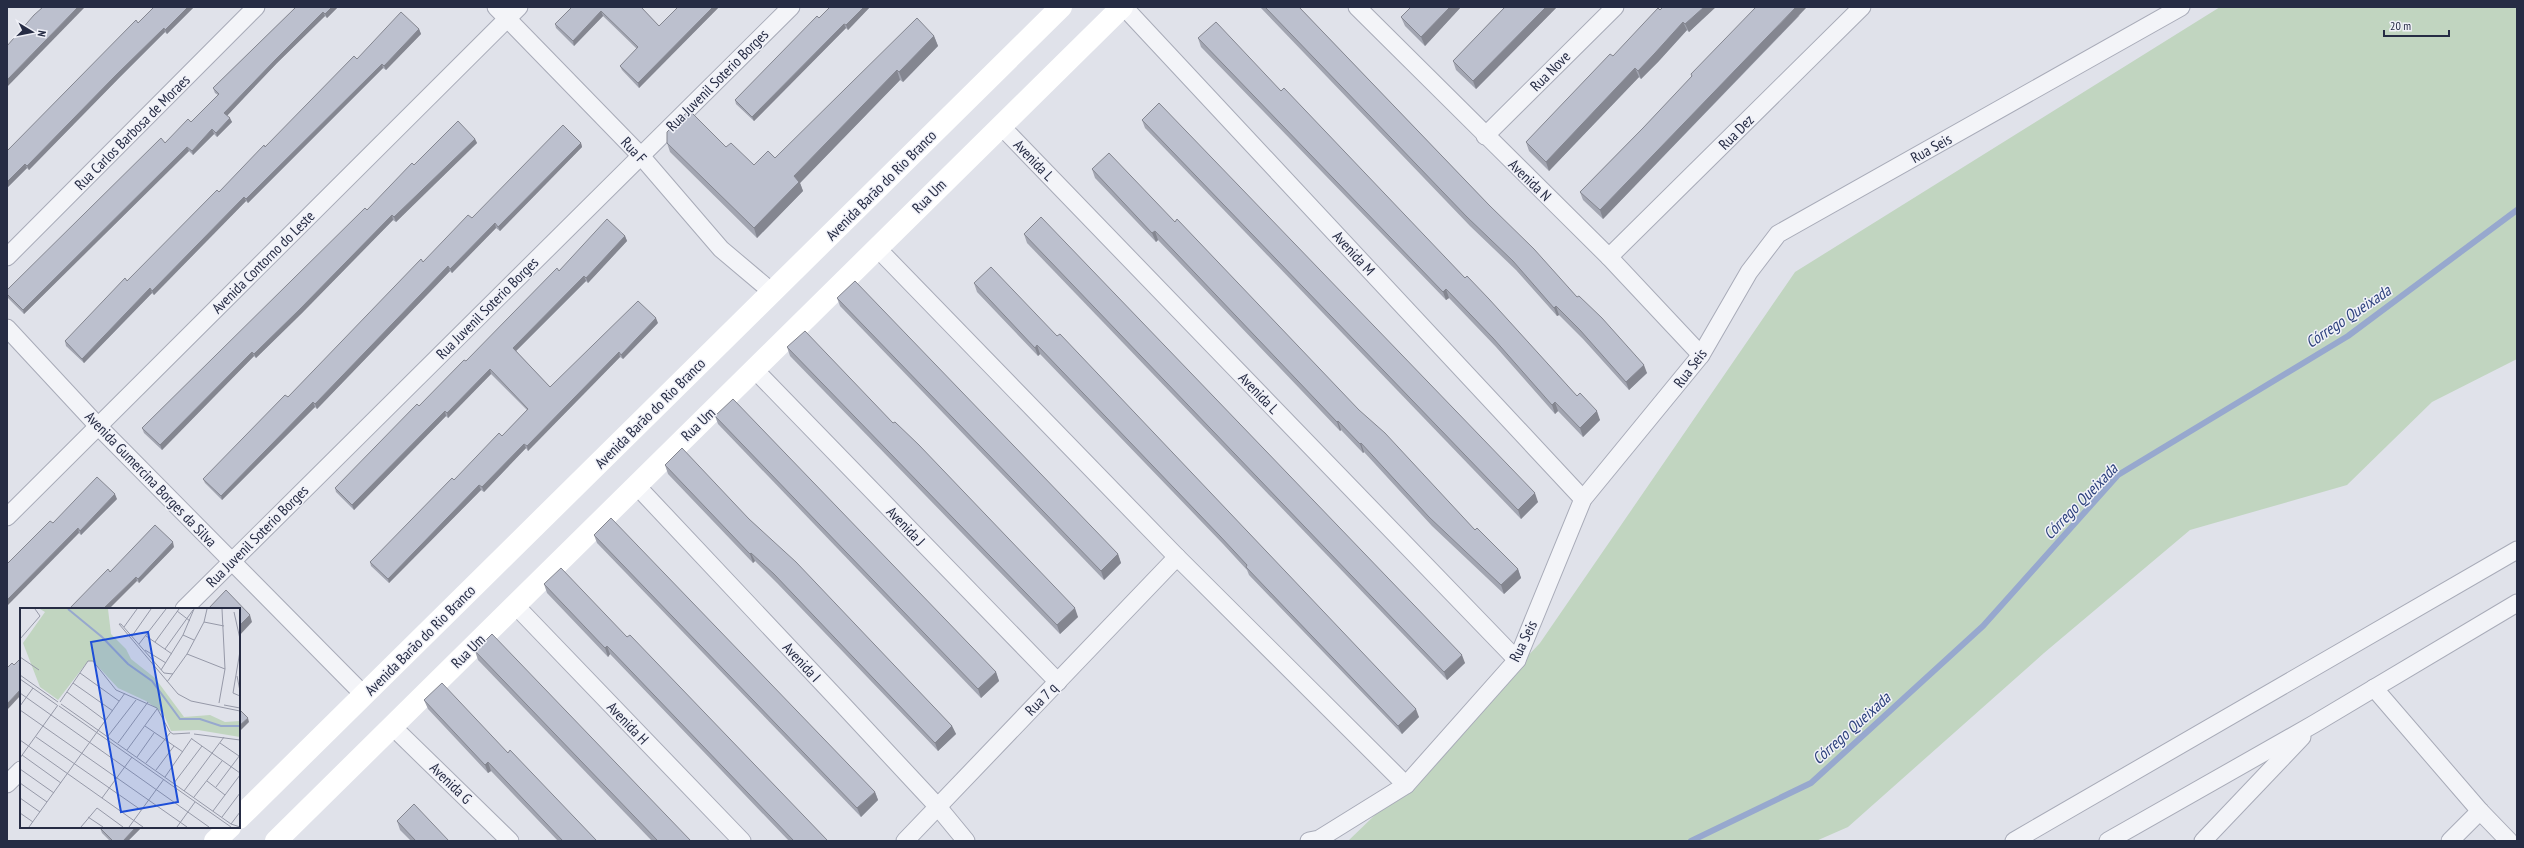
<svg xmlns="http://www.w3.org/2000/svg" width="2524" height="848" viewBox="0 0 2524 848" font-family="'PT Sans Narrow',sans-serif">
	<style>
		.green { fill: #c1d5c0 }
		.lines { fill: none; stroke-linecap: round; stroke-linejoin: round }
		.stream { stroke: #97a8ce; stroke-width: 6 }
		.street-casing { stroke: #a8abb8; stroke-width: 19 }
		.street { stroke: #f3f4f8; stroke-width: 17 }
		.secondary { stroke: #fff; stroke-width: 22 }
		.wall { fill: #a2a5b1 }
		.shaded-wall { fill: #848690 }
		.building { fill: #bcc0ce; stroke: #848690 }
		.labels { text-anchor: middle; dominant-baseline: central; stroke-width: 3; stroke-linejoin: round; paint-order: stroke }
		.street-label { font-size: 15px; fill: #262c44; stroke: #f0f1f8 }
		.water-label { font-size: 16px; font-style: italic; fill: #2c417c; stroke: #f0f1f8 }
		.inset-river { fill: none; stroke: #97a8ce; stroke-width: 2 }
		.inset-road { fill: none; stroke: #9699a8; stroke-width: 1 }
		.view { fill: #1d4ed8; fill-opacity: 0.15; stroke: #1d4ed8; stroke-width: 2 }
		.inset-edge { fill: none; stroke: #262c44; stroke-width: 2 }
	</style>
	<rect width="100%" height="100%" fill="#e0e2ea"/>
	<path class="green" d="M2220 7H2517V359L2432 402 2347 485 2190 530 2044 653 1848 827 1816 841H1348L1406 785 1540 643 1795 272Z"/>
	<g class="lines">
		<path class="stream" d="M1691 841 1811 783 1983 626 2118 475 2348 336 2517 210"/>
		<defs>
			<g id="street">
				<path d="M496 7 641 156 721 249 772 292"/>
				<path d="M1124 7 1583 499"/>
				<path d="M1357 7 1609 257 1701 355"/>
				<path d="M1001 126 1517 660"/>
				<path d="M1485 136 1615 7"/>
				<path d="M877 248 1177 557 1406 785"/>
				<path d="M7 257 256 7"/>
				<path d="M1609 257 1862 7"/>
				<path d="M7 328 98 426 364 695"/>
				<path d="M754 369 1058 682"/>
				<path d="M636 485 844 706 938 807 966 841"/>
				<path d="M7 517 519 7"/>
				<path d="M515 605 742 841"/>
				<path d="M184 609 791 7"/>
				<path d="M2374 688 2480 811 2509 841"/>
				<path d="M392 726 510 841"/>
				<path d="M7 784 21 770"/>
				<path d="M905 841 1177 557"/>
				<path d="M1309 841 1319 839 1406 785 1517 660 1583 499 1701 355 1749 272 1778 234 2181 7"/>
				<path d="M2014 841 2517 550"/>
				<path d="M2108 841 2314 724 2517 603"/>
				<path d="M2203 841 2302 737"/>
				<path d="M2450 841 2480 811"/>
			</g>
		</defs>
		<use href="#street" class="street-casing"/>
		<use href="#street" class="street"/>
		<g class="secondary">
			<path d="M239 818 1061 7"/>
			<path d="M215 841 230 827"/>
			<path d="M276 841 1122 7"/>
		</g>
	</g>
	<g class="wall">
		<path d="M154 7H194L167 34 165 32 118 79 29 170 27 168 7 188V151Z"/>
		<path d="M296 7H338L327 18 325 16 277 63 227 115 232 122 217 137 214 134 193 155 189 151 24 314 7 297V290L165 143 191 122 218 95 215 93 213 88Z"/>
		<path d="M572 7H641L659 26 678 7H719L639 88 622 70 620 66 637 49 603 16 574 46 556 28 555 24Z"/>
		<path d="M870 7 848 30 846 28 754 121 736 104 735 100 819 18Z"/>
		<path d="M1260 7H1299L1577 297 1647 373 1629 390 1583 339 1559 315 1557 316 1516 270 1470 226Z"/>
		<path d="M1411 7H1461L1425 46 1405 26 1401 17Z"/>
		<path d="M1505 7H1557L1476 89 1456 70 1453 61Z"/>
		<path d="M1660 10H1712L1689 32 1687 30 1658 62 1641 79 1639 77 1549 171 1529 151 1526 142Z"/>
		<path d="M1800 15 1603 219 1583 200 1580 192 1643 128 1692 77 1691 74Z"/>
		<path d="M419 29 421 34 386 70 383 68 248 203 246 201 154 295 152 293 84 363 66 346 65 341 357 59Z"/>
		<path d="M934 36 938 46 903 82 900 80 800 183 803 191 757 238 670 152 667 143 726 147 754 165 775 158Z"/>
		<path d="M1198 38 1281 91 1465 278 1600 420 1583 437 1558 411 1555 414 1496 347 1449 298 1446 300 1201 47Z"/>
		<path d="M1142 120 1538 502 1521 519 1145 128Z"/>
		<path d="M475 139 477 143 396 222 393 220 302 313 256 358 254 356 162 450 144 433 142 428 367 210 414 165Z"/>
		<path d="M581 143 582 147 500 231 496 228 452 273 450 271 317 409 315 407 222 500 205 483 203 479 288 397 423 262 472 218Z"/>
		<path d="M1092 169 1175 222 1475 530 1518 569 1521 578 1504 594 1432 526 1364 452 1363 453 1341 430 1340 431 1158 240 1156 242 1095 178Z"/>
		<path d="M1024 234 1465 663 1447 680 1027 243Z"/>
		<path d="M625 236 627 241 588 283 586 281 516 351 550 387 658 323 623 359 620 357 528 451 526 448 484 492 481 490 389 583 371 566 370 562 454 480 502 436 527 410 491 374 448 418 446 416 354 510 336 492 335 488 559 271Z"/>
		<path d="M974 283 1419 717 1402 734 1249 575 1247 570 1223 544 1040 354 1038 356 977 292Z"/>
		<path d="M837 298 1118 554 1121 563 1104 580 840 306Z"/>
		<path d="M787 347 1078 617 1060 634 790 356Z"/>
		<path d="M715 416 996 672 999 681 981 698 718 424Z"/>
		<path d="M665 465 749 519 952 726 956 734 938 751 777 583 755 561 753 563 668 474Z"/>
		<path d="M117 499 81 535 79 533 53 523Z"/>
		<path d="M594 535 875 792 878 800 861 817 597 543Z"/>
		<path d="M174 547 139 583 137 581 110 572Z"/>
		<path d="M544 584 627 637 828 841H789L610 654 608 657 547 593Z"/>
		<path d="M475 651 691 841H652L478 660Z"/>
		<path d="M424 700 508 753 597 841H558L491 771 488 773 428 709Z"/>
		<path d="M397 821 449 841H411L400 830Z"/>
		<path d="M102 827H142L128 841H110L102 833 100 828Z"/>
	</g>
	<g class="shaded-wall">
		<path d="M78 7H85L7 87V80Z"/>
		<path d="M188 7H194L167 34 165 30Z"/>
		<path d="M332 7H338L327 18 325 14Z"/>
		<path d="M713 7H719L639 88 638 83Z"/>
		<path d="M864 7H870L848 30 846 25Z"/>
		<path d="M1450 7H1461L1425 46 1421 37Z"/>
		<path d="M1546 7H1557L1476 89 1473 81Z"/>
		<path d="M1704 7H1716L1689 32 1685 24Z"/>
		<path d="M1796 7H1807L1603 219 1600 210Z"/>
		<path d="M601 11 603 16 574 46 573 41Z"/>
		<path d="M323 12 325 16 277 63 226 117 224 113 276 59Z"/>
		<path d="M1683 22 1687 30 1658 62 1641 79 1638 71Z"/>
		<path d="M844 24 846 28 754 121 752 117Z"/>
		<path d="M164 28 165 32 118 79 29 170 27 166 116 75Z"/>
		<path d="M419 29 421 34 386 70 384 66Z"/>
		<path d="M934 36 938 46 903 82 899 72Z"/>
		<path d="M382 64 383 68 248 203 246 199Z"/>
		<path d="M1635 68 1639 77 1549 171 1546 162Z"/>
		<path d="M897 70 900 80 800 183 803 191 757 238 754 228 794 176Z"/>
		<path d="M230 118 232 122 217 137 216 133Z"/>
		<path d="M212 129 214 134 193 155 192 151Z"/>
		<path d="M475 139 477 143 396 222 394 217Z"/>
		<path d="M581 143 582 147 500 231 498 227Z"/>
		<path d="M187 147 189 151 24 314 23 310Z"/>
		<path d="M25 164 27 168 7 188V182Z"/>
		<path d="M244 197 246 201 154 295 152 291Z"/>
		<path d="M392 215 393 220 302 313 256 358 254 354Z"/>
		<path d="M495 223 496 228 452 273 450 269Z"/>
		<path d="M1155 231 1158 240 1156 242 1152 233Z"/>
		<path d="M625 236 627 241 588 283 586 278Z"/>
		<path d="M448 266 450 271 317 409 315 404Z"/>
		<path d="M584 276 586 281 515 352 513 348Z"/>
		<path d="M150 288 152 293 84 363 82 359Z"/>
		<path d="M1446 289 1449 298 1446 300 1443 292Z"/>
		<path d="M1556 306 1559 315 1557 316 1554 308Z"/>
		<path d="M656 318 658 323 623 359 621 355Z"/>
		<path d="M1037 345 1040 354 1038 356 1035 348Z"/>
		<path d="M252 352 254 356 162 450 160 445Z"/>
		<path d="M619 352 620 357 528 451 527 446Z"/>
		<path d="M1644 365 1647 373 1629 390 1626 382Z"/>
		<path d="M490 369 491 374 448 418 447 413Z"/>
		<path d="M313 402 315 407 222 500 221 496Z"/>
		<path d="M1555 402 1558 411 1555 414 1552 405Z"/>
		<path d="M445 411 446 416 354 510 352 505Z"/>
		<path d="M1597 411 1600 420 1583 437 1580 428Z"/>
		<path d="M1338 421 1341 430 1340 431 1337 422Z"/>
		<path d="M1361 443 1364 452 1363 453 1360 444Z"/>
		<path d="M524 444 526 448 484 492 482 487Z"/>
		<path d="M479 485 481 490 389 583 388 579Z"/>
		<path d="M1535 493 1538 502 1521 519 1518 510Z"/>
		<path d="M115 494 117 499 81 535 80 531Z"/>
		<path d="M78 528 79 533 7 606V600Z"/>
		<path d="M173 542 174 547 139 583 138 579Z"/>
		<path d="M751 553 755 561 753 563 750 554Z"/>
		<path d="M1118 554 1121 563 1104 580 1101 571Z"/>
		<path d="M1518 569 1521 578 1504 594 1501 585Z"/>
		<path d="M136 577 137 581 109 609H103Z"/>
		<path d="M1075 608 1078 617 1060 634 1057 625Z"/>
		<path d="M250 615 252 622 239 636V626Z"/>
		<path d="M607 646 610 654 608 657 605 648Z"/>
		<path d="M1462 655 1465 663 1447 680 1444 672Z"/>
		<path d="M996 672 999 681 981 698 978 689Z"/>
		<path d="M21 689V695L7 710V704Z"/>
		<path d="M1416 709 1419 717 1402 734 1398 726Z"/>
		<path d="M248 718 249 722 239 732V726Z"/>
		<path d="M952 726 956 734 938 751 935 743Z"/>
		<path d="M488 762 491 771 488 773 485 765Z"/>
		<path d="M875 792 878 800 861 817 857 808Z"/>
		<path d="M136 827H142L128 841H123Z"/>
	</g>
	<g class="building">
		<path d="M43 7H78L7 80V46L34 15Z"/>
		<path d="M154 7H188L165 30 164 28 116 75 27 166 25 164 7 182V151L136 20 138 23Z"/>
		<path d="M296 7H332L325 14 323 12 276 59 224 113 230 118 216 133 212 129 192 151 187 147 23 310 7 294V290L161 138 165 143 188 119 191 122 219 94 213 88Z"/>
		<path d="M572 7H641L659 26 678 7H713L638 83 620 66 638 47 601 11 573 41 555 24Z"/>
		<path d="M830 7H864L846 25 844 24 752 117 735 100 817 16 819 18Z"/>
		<path d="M1265 7H1299L1489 205 1534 249 1577 297 1579 296 1602 318 1644 365 1626 382 1580 330 1556 306 1554 308 1513 261 1467 217Z"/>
		<path d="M1411 7H1450L1421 37 1401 17Z"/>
		<path d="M1505 7H1546L1473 81 1453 61Z"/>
		<path d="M1663 7H1704L1685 24 1683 22 1655 53 1638 71 1635 68 1546 162 1526 142 1610 54 1613 56 1658 8 1660 10Z"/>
		<path d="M1756 7H1796L1600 210 1580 192 1643 128 1692 76 1691 74Z"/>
		<path d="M401 12 419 29 384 66 382 64 246 199 244 197 152 291 150 288 82 359 65 341 125 278 127 281 217 190 219 192 264 145 265 147 354 56 357 59Z"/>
		<path d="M917 18 934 36 899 72 897 70 794 176 799 182 754 228 667 143V132L689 110 726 147 731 143 754 165 768 151 775 158Z"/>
		<path d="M1216 22 1281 91 1284 88 1465 278 1467 276 1489 299 1577 396 1580 393 1597 411 1580 428 1555 402 1552 405 1493 338 1446 289 1443 292 1198 38Z"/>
		<path d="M1159 103 1535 493 1518 510 1142 120Z"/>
		<path d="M458 121 475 139 394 217 392 215 300 309 254 354 252 352 160 445 142 428 365 208 367 210 412 163 414 165Z"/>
		<path d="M563 125 581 143 498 227 495 223 450 269 448 266 315 404 313 402 221 496 203 479 285 395 288 397 421 259 423 262 468 215 472 218Z"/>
		<path d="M1109 153 1175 222 1177 219 1359 410 1385 433 1475 530 1477 528 1518 569 1501 585 1429 517 1361 443 1360 444 1338 421 1337 422 1155 231 1152 233 1092 169Z"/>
		<path d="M1041 217 1462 655 1444 672 1024 234Z"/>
		<path d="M607 219 625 236 586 278 584 276 513 348 550 387 638 301 656 318 621 355 619 352 527 446 524 444 482 487 479 485 388 579 370 562 452 478 454 480 499 433 502 436 528 409 490 369 447 413 445 411 352 505 335 488 417 404 419 406 464 360 466 361 557 268 559 271Z"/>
		<path d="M991 267 1057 336 1060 334 1416 709 1398 726 1246 567 1247 565 1220 536 1037 345 1035 348 974 283Z"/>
		<path d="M855 281 1118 554 1101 571 837 298Z"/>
		<path d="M805 331 893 423 895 422 919 445 1075 608 1057 625 787 347Z"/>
		<path d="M733 399 996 672 978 689 715 416Z"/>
		<path d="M682 448 749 519 796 562 952 726 935 743 774 574 751 553 750 554 665 465Z"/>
		<path d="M97 477 115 494 80 531 78 528 7 600V564L50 521 53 523Z"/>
		<path d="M611 518 875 792 857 808 594 535Z"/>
		<path d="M155 525 173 542 138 579 136 577 103 609H69L108 569 110 572Z"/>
		<path d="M561 568 627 637 630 635 828 841H794L607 646 605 648 544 584Z"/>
		<path d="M226 590 250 615 239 626V609H208Z"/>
		<path d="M492 634 691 841H658L475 651Z"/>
		<path d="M21 658V689L7 704V668L12 663 14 665Z"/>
		<path d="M442 683 508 753 510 750 597 841H563L488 762 485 765 424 700Z"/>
		<path d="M239 709 248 718 239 726Z"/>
		<path d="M414 804 449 841H416L397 821Z"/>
		<path d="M102 827H136L123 841H113L100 828Z"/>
	</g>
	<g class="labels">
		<g class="street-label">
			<text transform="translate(1550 71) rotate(-45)">Rua Nove</text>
			<text transform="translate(717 80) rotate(-45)">Rua Juvenil Soterio Borges</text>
			<text transform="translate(132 132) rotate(-45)">Rua Carlos Barbosa de Moraes</text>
			<text transform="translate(1736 132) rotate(-45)">Rua Dez</text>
			<text transform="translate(1931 148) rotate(-29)">Rua Seis</text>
			<text transform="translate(634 150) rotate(47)">Rua F</text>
			<text transform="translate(1034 160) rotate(46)">Avenida L</text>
			<text transform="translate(1530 180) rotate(44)">Avenida N</text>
			<text transform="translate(881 185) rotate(-45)">Avenida Barão do Rio Branco</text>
			<text transform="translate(929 196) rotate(-45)">Rua Um</text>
			<text transform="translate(1354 253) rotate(47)">Avenida M</text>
			<text transform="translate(263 262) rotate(-45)">Avenida Contorno do Leste</text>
			<text transform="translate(487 308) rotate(-45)">Rua Juvenil Soterio Borges</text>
			<text transform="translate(1690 368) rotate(-53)">Rua Seis</text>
			<text transform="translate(1259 393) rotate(46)">Avenida L</text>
			<text transform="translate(650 413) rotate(-45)">Avenida Barão do Rio Branco</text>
			<text transform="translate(698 424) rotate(-44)">Rua Um</text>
			<text transform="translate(151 479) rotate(46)">Avenida Gumercina Borges da Silva</text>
			<text transform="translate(906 526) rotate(46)">Avenida J</text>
			<text transform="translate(257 536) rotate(-45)">Rua Juvenil Soterio Borges</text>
			<text transform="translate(420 640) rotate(-45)">Avenida Barão do Rio Branco</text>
			<text transform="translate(1523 641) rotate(-64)">Rua Seis</text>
			<text transform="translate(468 651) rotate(-45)">Rua Um</text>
			<text transform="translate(802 662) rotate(47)">Avenida I</text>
			<text transform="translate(1041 699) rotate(-46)">Rua 7 q</text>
			<text transform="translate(628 723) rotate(46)">Avenida H</text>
			<text transform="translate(451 783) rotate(44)">Avenida G</text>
		</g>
		<g class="water-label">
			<text transform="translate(2348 316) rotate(-34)">Córrego Queixada</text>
			<text transform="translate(2080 501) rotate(-46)">Córrego Queixada</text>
			<text transform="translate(1851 728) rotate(-42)">Córrego Queixada</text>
		</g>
	</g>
	<g transform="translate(20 608)">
		<rect width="220" height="220" fill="#e0e2ea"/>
		<path d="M20 1H88L91 26 106 41 111 51 135 70 164 109 190 107 205 114 220 113V129L178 122 151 123 143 105 126 93 98 80 73 53H68L38 92 34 89 20 79 3 35 25 4Z" fill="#c1d5c0"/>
		<path class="inset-river" d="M48 1 82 29 108 56 132 73 160 111H180L201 118H220"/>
		<path class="inset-road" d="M157 3 170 13M214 4 220 31M184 14 204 18M104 19 117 1M163 27 174 32M112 28 131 1M126 28 152 46M0 31 20 8 15 1M135 34 159 1M119 36 146 1M145 41 173 2M125 42 146 55M220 43 213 85 220 88M167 46 205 61M0 49 19 62M141 62 163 27 174 1M60 65 99 93M153 66 144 65 101 16H99L158 86 171 93 220 103M0 67 38 94M217 68 220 83M0 71 37 97M147 74 167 46 184 14 187 1M53 75 93 103M47 84 86 113M0 85 189 219M40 94 68 53H73L96 82 137 100 150 124 153 126 170 125M199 95 205 61 202 1M41 96 211 216 220 219M204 97 220 100M0 98 13 80M39 98 211 219M0 102 167 219M125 118 163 144M174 126 220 132M88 128 116 92M16 129 121 202M172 131 220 165M0 132 123 219M98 135 128 94M200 135 219 148M107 142 137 101M2 147 41 175M117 149 134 125M0 150 38 97M126 155 150 125M0 161 34 185M136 162 154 138M145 169 172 130M187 173 205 187M0 175 27 194M154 175 182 138M196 179 220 147M164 183 204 129M174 189 202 153M0 190 20 204M82 190 112 149M193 203 220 167M0 205 13 214M68 209 83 219M202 209 220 185M211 216 220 204M9 219 105 85M61 219 77 200 103 219M109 219 144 171M157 219 175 194"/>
		<path class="view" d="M128 24 158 194 101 204 71 34Z"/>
		<rect width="220" height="220" class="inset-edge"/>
	</g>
	<rect width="2524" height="848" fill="none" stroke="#262c44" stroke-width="16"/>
	<g transform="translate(32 32) rotate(100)" stroke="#f0f1f8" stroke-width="3" paint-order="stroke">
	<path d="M0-3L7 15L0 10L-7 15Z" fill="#262c44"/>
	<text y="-6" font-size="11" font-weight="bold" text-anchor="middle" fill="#262c44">N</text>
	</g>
	<path d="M2384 30v6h65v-6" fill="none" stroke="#262c44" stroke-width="2"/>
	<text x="2390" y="30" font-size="12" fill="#262c44" stroke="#f0f1f8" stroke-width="3" paint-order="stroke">20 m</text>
</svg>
